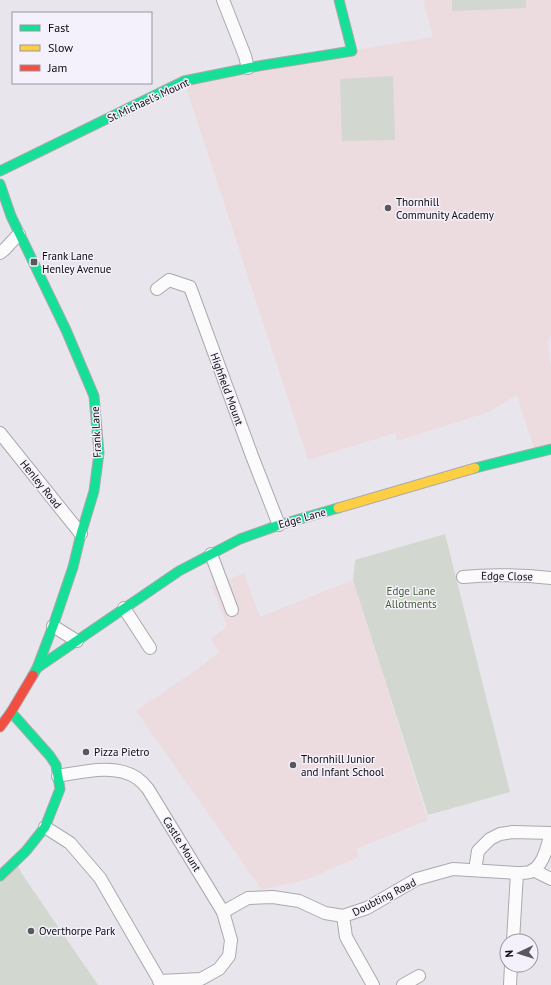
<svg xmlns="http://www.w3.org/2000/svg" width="551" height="985" viewBox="0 0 551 985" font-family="'PT Sans',sans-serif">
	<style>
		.education { fill: #ecdcdf }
		.green { fill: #d2d8d0 }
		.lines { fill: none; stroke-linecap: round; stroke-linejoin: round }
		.street-casing { stroke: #aaa9ae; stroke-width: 14 }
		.fast-casing { stroke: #aaa9ae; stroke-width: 11 }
		.slow-casing { stroke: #aaa9ae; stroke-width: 11 }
		.jam-casing { stroke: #aaa9ae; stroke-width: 11 }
		.street { stroke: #fcfbfc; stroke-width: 12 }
		.fast { stroke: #16e098; stroke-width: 9 }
		.slow { stroke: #ffcf43; stroke-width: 9 }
		.jam { stroke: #f24e42; stroke-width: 9 }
		.poi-dot { fill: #59585c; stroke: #f4f1fc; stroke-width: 1.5 }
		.labels { text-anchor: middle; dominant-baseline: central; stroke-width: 3; stroke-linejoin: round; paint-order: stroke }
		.street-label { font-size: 11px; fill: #0c0b0e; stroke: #f4f1fc }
		.poi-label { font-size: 11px; fill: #0c0b0e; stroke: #f4f1fc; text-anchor: start }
		.park-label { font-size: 11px; fill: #456135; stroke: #f4f1fc }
	</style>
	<rect width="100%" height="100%" fill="#e8e6ec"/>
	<g class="education">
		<path d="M423 0H551V334L548 343 551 370V449L535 452 517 395 489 412 397 441 395 433 308 460 184 81 285 62 433 37Z"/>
		<path d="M244 573 260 617 353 580 428 820 356 849 359 857 308 879 262 890 136 711 204 664 219 652 211 639 227 626 212 586Z"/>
	</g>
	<g class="green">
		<path d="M452 0H526V8L452 11Z"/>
		<path d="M393 76 395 140 342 141 340 79Z"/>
		<path d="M445 534 510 792 428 815 353 580 355 560Z"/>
		<path d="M16 862 22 874 98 985H0V876Z"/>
	</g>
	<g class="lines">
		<defs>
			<g id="street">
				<path d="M223 0 245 56 248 68"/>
				<path d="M0 253 4 250 19 234"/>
				<path d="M157 289 169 280 190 287 252 456 279 525"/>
				<path d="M0 433 81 534"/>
				<path d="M211 554 232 610"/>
				<path d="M463 577C492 574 522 575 551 578"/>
				<path d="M124 608 150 648"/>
				<path d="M53 626 77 641"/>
				<path d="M58 776C82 772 115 763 137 778 141 781 145 785 148 789L223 912 231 940 229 956 219 969 201 979 159 981"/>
				<path d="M45 827 70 843 100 878 162 985"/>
				<path d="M475 870 478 851 490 839 500 834 513 832 551 833"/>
				<path d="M533 870 551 879"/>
				<path d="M223 912 248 898 273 897 299 901 325 913 343 916"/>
				<path d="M513 941 517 873C521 873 526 873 530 872 544 866 547 846 551 833"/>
				<path d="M373 985 346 937 343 916 367 908 417 879 453 869 517 873"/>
				<path d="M403 985 419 976"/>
				<path d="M510 985 511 965"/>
			</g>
			<g id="fast">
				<path d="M0 171 184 81 258 66 352 51 339 0"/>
				<path d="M0 184 11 216 66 330 94 396 99 453 94 491 81 534 73 567 53 626 37 668 33 675"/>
				<path d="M475 468 551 449"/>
				<path d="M37 668 179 571 240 539 279 525 338 508"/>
				<path d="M0 876 26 851 45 827 60 789 56 765 50 756 11 712"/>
			</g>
			<path id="slow" d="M338 508 475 468"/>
			<path id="jam" d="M0 727 11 712 33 675"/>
		</defs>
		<use href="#street" class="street-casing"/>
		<use href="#fast" class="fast-casing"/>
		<use href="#slow" class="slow-casing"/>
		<use href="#jam" class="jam-casing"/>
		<use href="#street" class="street"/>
		<use href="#fast" class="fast"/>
		<use href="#slow" class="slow"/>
		<use href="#jam" class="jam"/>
	</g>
	<g class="poi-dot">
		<circle cx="388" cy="208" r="4"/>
		<rect x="30" y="258" width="8" height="8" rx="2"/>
		<circle cx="86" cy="752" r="4"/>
		<circle cx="293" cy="765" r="4"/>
		<circle cx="31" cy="931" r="4"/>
	</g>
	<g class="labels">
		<g class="street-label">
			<text transform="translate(148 100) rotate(-25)">St Michael's Mount</text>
			<text transform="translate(227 389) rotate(70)">Highfield Mount</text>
			<text transform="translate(96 432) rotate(-93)">Frank Lane</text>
			<text transform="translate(41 484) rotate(51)">Henley Road</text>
			<text transform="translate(302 518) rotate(-16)">Edge Lane</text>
			<text transform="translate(507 576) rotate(1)">Edge Close</text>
			<text transform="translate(182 844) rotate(58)">Castle Mount</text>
			<text transform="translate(384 897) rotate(-27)">Doubting Road</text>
		</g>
		<g class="poi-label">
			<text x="396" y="202">Thornhill<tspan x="396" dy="13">Community Academy</tspan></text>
			<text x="42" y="256">Frank Lane<tspan x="42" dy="13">Henley Avenue</tspan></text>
			<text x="94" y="752">Pizza Pietro</text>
			<text x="301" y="759">Thornhill Junior<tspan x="301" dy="13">and Infant School</tspan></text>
			<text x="39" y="931">Overthorpe Park</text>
		</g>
		<g class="park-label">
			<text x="411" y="591">Edge Lane<tspan x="411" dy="13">Allotments</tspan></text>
		</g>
	</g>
	<rect x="12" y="12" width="140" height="72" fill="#f4f1fc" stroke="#97959d"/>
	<rect x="20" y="25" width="20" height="6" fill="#16e098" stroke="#97959d"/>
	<text x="48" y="32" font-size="12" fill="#0c0b0e">Fast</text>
	<rect x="20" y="45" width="20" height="6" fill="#ffcf43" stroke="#97959d"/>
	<text x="48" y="52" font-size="12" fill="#0c0b0e">Slow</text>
	<rect x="20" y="65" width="20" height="6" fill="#f24e42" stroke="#97959d"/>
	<text x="48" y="72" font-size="12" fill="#0c0b0e">Jam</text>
	<g transform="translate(519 953) rotate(266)"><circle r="19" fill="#f4f1fc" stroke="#97959d"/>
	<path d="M0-3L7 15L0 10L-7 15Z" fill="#59585c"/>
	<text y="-6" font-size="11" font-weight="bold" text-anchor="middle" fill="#0c0b0e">N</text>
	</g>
</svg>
